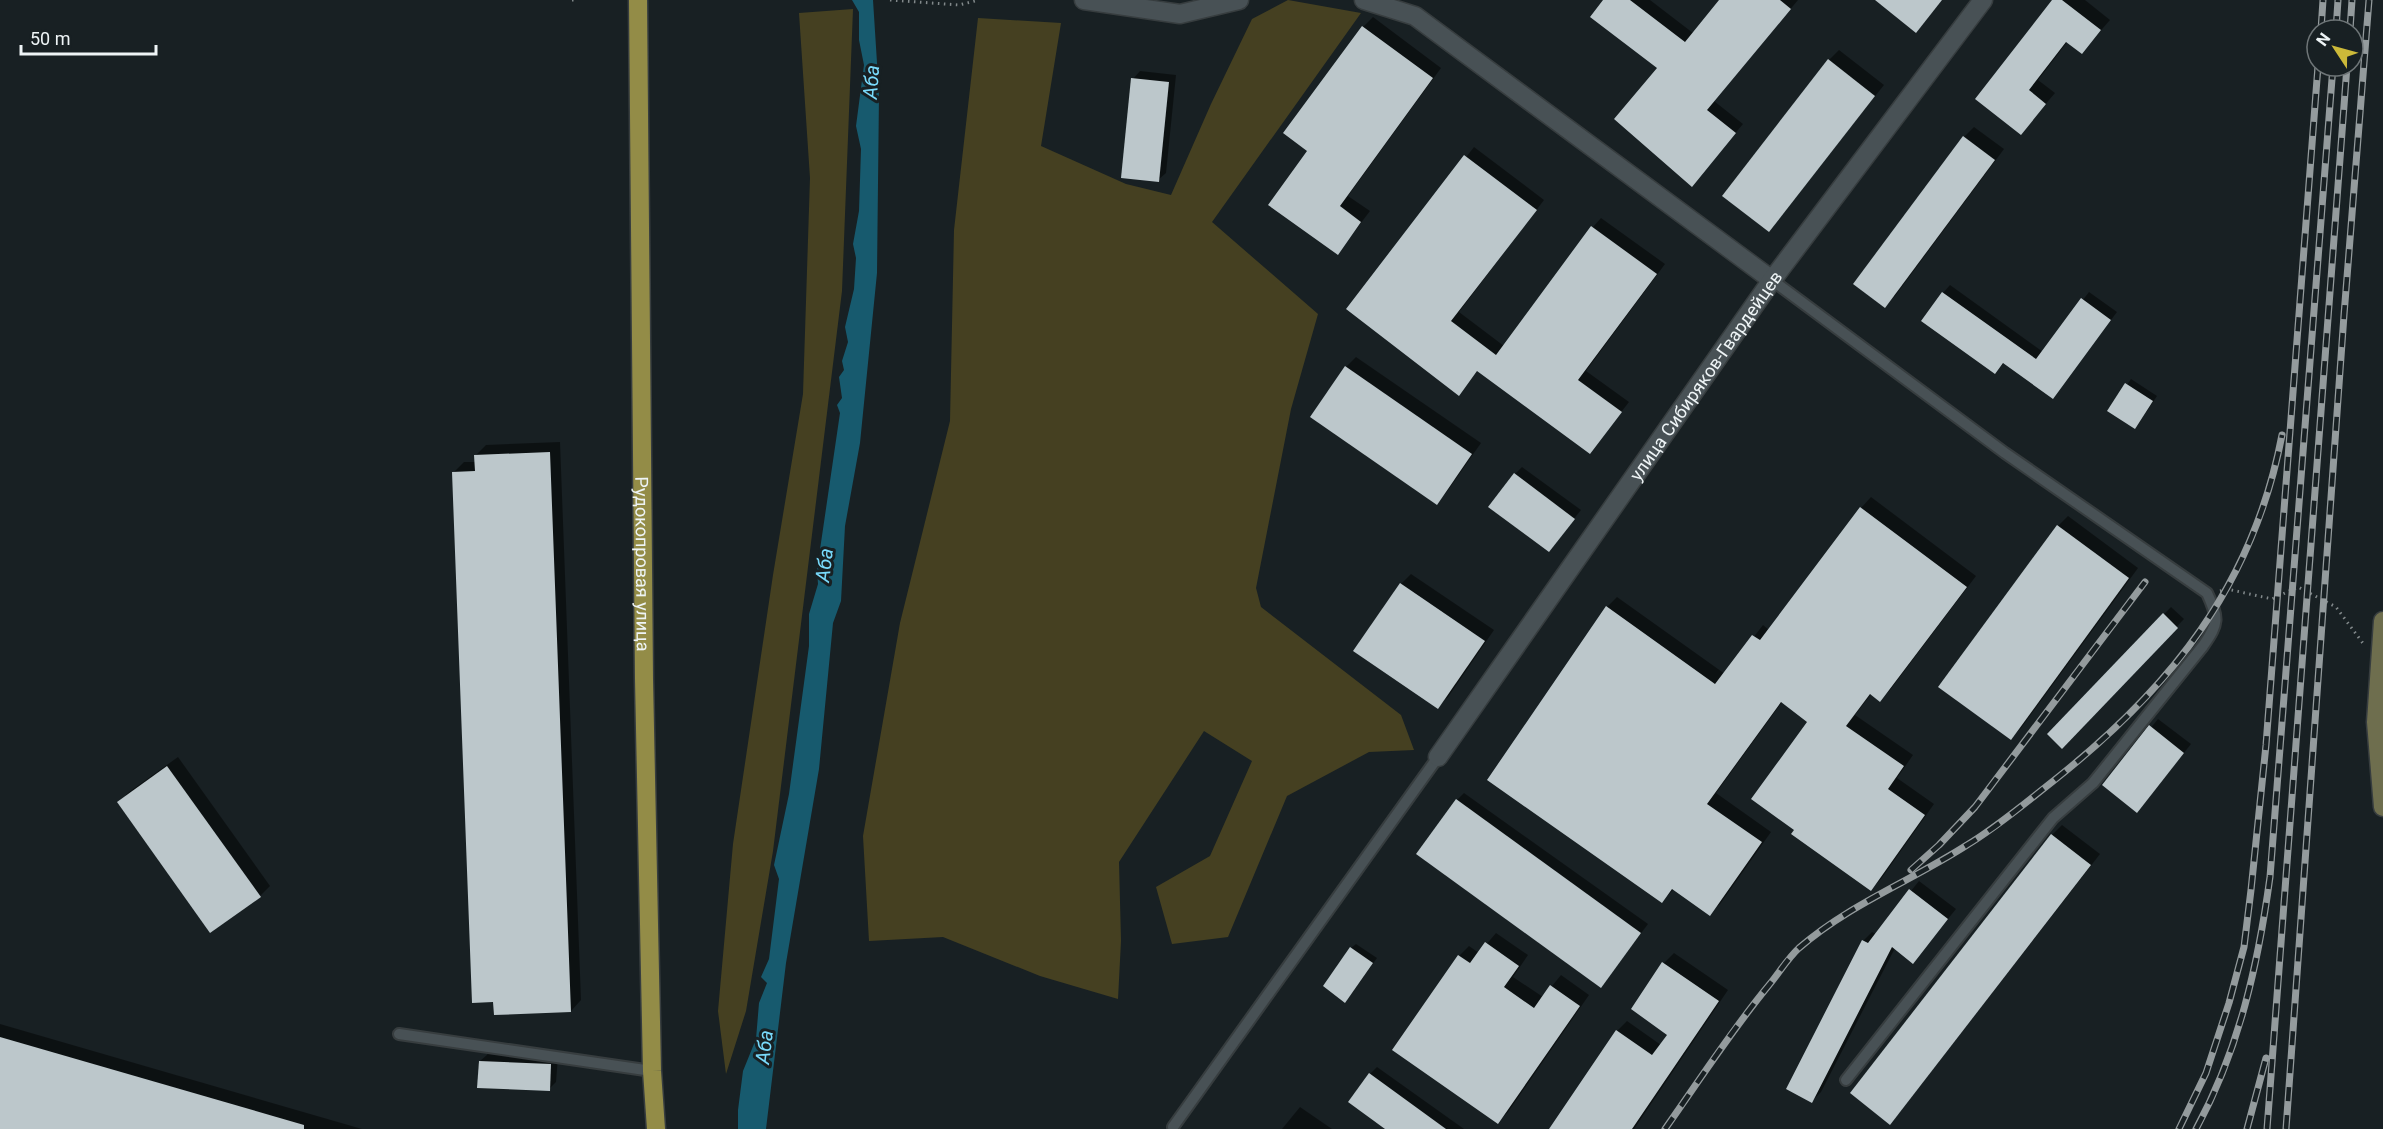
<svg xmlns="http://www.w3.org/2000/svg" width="2383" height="1129" viewBox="0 0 2383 1129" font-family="Roboto,sans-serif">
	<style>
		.green { fill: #454021 }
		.water { fill: #175a6e }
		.shadow { fill: #0007 }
		.building { fill: #bcc7cb }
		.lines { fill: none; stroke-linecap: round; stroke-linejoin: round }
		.lane-casing { stroke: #373d3f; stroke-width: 14 }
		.street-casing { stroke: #373d3f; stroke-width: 21 }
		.secondary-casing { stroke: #373d3f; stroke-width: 21 }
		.primary-casing { stroke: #373d3f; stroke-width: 21 }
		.path { stroke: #82898b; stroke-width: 3; stroke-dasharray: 1.5 4.5; stroke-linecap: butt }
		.lane { stroke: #485155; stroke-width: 10 }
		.street { stroke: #485155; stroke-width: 18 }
		.secondary { stroke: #6e6e4e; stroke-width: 18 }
		.primary { stroke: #938c47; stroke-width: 18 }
		.rail-casing { stroke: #949b9d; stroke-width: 7 }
		.rail { stroke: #182023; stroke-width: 4.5; stroke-dasharray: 14; stroke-linecap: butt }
		.labels { text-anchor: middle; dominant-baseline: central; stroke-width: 6; stroke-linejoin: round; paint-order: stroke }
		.street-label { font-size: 18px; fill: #eef4f6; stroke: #182023 }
		.water-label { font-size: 20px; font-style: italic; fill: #79dafb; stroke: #182023 }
	</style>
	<rect width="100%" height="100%" fill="#182023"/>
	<g class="green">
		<path d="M1288 0 1361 13 1212 222 1318 314 1291 409 1256 588 1261 607 1401 715 1414 750 1369 752 1287 796 1228 937 1172 944 1156 887 1210 856 1252 761 1204 731 1119 862 1121 941 1118 999 1040 976 943 937 869 941 863 836 900 623 950 421 954 230 978 18 1061 23 1041 146 1126 184 1171 195 1211 104 1252 19Z"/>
		<path d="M853 9 842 291 773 851 746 1011 726 1074 718 1011 733 844 773 575 803 394 810 178 799 13Z"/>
	</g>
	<path class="water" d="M852 0H873L879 94 877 273 860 443 845 526 841 601 833 623 819 769 786 963 766 1129H738V1110L743 1071 756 1039 759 1003 767 983 761 977 769 959 779 879 774 865 789 794 809 646V614L818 584 817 570 840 413 837 405 842 398 839 377 844 370 842 361 848 342 845 327 854 289 856 258 853 244 859 211 861 149 856 126 864 65 859 40V12Z"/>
	<g class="shadow">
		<path d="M1605 0H1650L1693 33 1721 0H1798L1714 101 1743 124 1692 185 1659 67Z"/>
		<path d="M2054 0H2085L2110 20 2082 52 2068 41 2038 80 2055 93 2021 133 1978 99Z"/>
		<path d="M1373 17 1441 68 1348 196 1370 211 1338 253 1309 151 1285 133 1363 27Z"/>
		<path d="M1839 50 1884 85 1768 230 1829 60Z"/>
		<path d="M1140 71 1176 75 1166 173 1158 180 1133 79Z"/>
		<path d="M1974 127 2004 149 1895 296 1885 306 1964 137Z"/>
		<path d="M1474 147 1544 200 1459 312 1504 346 1593 227 1601 218 1665 264 1586 371 1629 402 1590 452 1478 370 1458 394 1348 309Z"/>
		<path d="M1950 285 2043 352 2089 292 2117 312 2053 397 2005 362 1995 372 1943 293Z"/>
		<path d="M1356 357 1481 443 1446 493 1436 503 1346 367Z"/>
		<path d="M2131 379 2157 396 2139 423 2109 411Z"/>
		<path d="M560 442 581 1000 571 1011 453 473 464 462H476V455L486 445Z"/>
		<path d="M1522 467 1581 510 1549 550 1515 474Z"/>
		<path d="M1871 497 1976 576 1890 690 1880 700 1872 693 1855 715 1913 755 1897 778 1934 804 1881 879 1871 889 1796 830 1809 722 1782 702 1716 793 1771 832 1720 904 1709 914 1674 889 1662 901 1607 607 1617 597 1725 674 1763 625 1769 630 1861 508Z"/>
		<path d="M2068 516 2138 568 2021 728 2011 738 2058 526Z"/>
		<path d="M1411 574 1494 630 1448 697 1437 707 1355 651 1401 584Z"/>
		<path d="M2171 607 2184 619 2062 747 2049 734Z"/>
		<path d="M2158 719 2191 744 2144 803 2104 785Z"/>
		<path d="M178 757 270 886 260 896 119 802 129 792Z"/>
		<path d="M1464 793 1648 924 1601 986 1457 800Z"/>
		<path d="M2062 825 2100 854 1900 1112 1890 1123 2052 835Z"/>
		<path d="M1919 881 1956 909 1913 962 1895 948 1821 1092 1812 1101 1863 941 1872 932 1876 934Z"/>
		<path d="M1496 933 1528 955 1513 977 1543 997 1561 975 1589 995 1508 1112 1498 1122 1459 956 1469 946 1479 953Z"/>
		<path d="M1356 944 1377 958 1350 996 1351 948Z"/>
		<path d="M1674 953 1728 990 1634 1129H1550L1617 1031 1627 1021 1661 1045 1669 1034 1633 1008 1664 963Z"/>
		<path d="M0 1024 362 1129H0Z"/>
		<path d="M488 1054 558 1057 556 1082 549 1089 480 1061Z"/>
		<path d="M1377 1067 1464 1129H1388L1370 1074Z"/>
		<path d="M1300 1107 1332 1129H1282Z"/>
	</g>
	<g class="building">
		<path d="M1603 0H1630L1685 42 1719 0H1780L1791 9 1707 110 1736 133 1692 187 1614 119 1657 68 1590 17Z"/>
		<path d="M1875 0H1942L1916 33Z"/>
		<path d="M2052 0H2062L2101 30 2082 54 2066 42 2029 90 2046 104 2021 135 1975 99Z"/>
		<path d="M1362 26 1433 78 1340 206 1361 222 1338 255 1268 205 1307 151 1283 133Z"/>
		<path d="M1828 59 1875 96 1769 232 1722 196Z"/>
		<path d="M1131 78 1169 82 1159 182 1121 178Z"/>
		<path d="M1963 136 1995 160 1885 308 1853 284Z"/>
		<path d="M1464 155 1537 210 1451 321 1496 355 1591 226 1657 274 1578 380 1622 412 1590 454 1477 371 1459 396 1346 309Z"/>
		<path d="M1942 292 2036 359 2081 298 2111 320 2053 399 2003 363 1995 374 1921 321Z"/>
		<path d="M1345 366 1472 454 1437 505 1310 417Z"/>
		<path d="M2125 383 2153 401 2135 429 2107 411Z"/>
		<path d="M550 452 571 1012 494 1015 493 1002 472 1003 452 472 475 471 474 455Z"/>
		<path d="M1514 473 1575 519 1549 552 1488 507Z"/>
		<path d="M1860 507 1967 587 1880 702 1870 694 1846 726 1904 766 1888 789 1925 815 1871 891 1791 834 1794 830 1751 799 1807 722 1781 702 1707 804 1762 842 1710 916 1672 889 1662 903 1487 780 1606 606 1715 684 1752 635 1760 640Z"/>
		<path d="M2057 525 2129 578 2011 740 1938 687Z"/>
		<path d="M1400 583 1485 641 1438 709 1353 651Z"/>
		<path d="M2163 613 2178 628 2062 749 2047 734Z"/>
		<path d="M2149 725 2184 753 2137 813 2102 785Z"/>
		<path d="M167 766 261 897 210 933 117 802Z"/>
		<path d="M1456 799 1641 933 1601 988 1416 854Z"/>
		<path d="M2051 834 2091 865 1890 1125 1850 1093Z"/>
		<path d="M1909 889 1948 919 1913 964 1892 947 1812 1103 1786 1089 1862 940 1868 943Z"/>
		<path d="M1485 942 1519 966 1504 987 1534 1008 1550 985 1580 1006 1498 1124 1392 1050 1458 955 1470 963Z"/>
		<path d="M1350 947 1373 963 1345 1003 1323 986Z"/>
		<path d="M1662 962 1719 1001 1632 1129H1549L1616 1030 1652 1055 1667 1035 1631 1009Z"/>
		<path d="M0 1037 304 1125V1129H0Z"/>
		<path d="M479 1061 551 1064 550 1091 477 1088Z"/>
		<path d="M1369 1073 1446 1129H1385L1348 1102Z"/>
	</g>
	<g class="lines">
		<defs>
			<g id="lane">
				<path d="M1772 280 2005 453 2207 593C2219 619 2219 623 2203 646L2093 783 2053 818 1846 1080"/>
				<path d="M399 1034 652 1071"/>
				<path d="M1173 1127 1438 757"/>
			</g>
			<g id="street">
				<path d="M1084 0 1180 14 1239 0"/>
				<path d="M1364 0 1415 16 1772 280"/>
				<path id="s1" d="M1438 757 1772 280 1983 0"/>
			</g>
			<path id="secondary" d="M2383 621 2376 722 2383 807"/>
			<g id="primary">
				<path id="s2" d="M638 0 644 679 652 1071 656 1129"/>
			</g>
		</defs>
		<use href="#lane" class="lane-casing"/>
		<use href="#street" class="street-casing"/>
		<use href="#secondary" class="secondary-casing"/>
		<use href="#primary" class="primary-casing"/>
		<g class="path">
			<path d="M572 0H575"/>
			<path d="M890 0 959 5 979 0"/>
			<path d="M2220 591 2227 589 2272 599 2298 587 2336 607 2365 646"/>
		</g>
		<use href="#lane" class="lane"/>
		<use href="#street" class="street"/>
		<use href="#secondary" class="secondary"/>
		<use href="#primary" class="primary"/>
		<defs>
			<g id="rail">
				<path d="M2321 30 2323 0"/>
				<path d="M2336 30 2338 0"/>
				<path d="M2350 30 2352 0"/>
				<path d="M1911 870 1939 845 1975 807 2145 582"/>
				<path d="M1665 1129C1699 1081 1731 1031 1769 985 1779 973 1788 958 1799 948 1850 904 1911 881 1967 845 1997 827 2024 804 2052 782 2170 689 2253 586 2282 435"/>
				<path d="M2179 1129 2206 1073 2229 1003 2244 947 2251 890 2266 745 2318 66"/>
				<path d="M2196 1129C2239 1050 2258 965 2270 877L2333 66"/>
				<path d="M2247 1129 2266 1058"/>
				<path d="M2267 1129 2347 66"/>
				<path d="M2286 1129 2344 315 2369 0"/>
			</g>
		</defs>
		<use href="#rail" class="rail-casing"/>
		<use href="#rail" class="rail"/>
	</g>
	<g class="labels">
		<g class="street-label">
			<text stroke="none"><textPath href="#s1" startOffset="466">улица Сибиряков-Гвардейцев</textPath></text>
			<text stroke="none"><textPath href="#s2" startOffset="564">Рудокопровая улица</textPath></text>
		</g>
		<g class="water-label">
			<text transform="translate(871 82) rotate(-86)">Аба</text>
			<text transform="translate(824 565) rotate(-83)">Аба</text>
			<text transform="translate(764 1047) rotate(-83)">Аба</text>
		</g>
	</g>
	<g transform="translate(2335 48) rotate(306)"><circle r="28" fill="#182023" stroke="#6e7577" stroke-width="1.5"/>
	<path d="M0-4.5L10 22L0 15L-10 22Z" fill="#ccb939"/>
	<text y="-9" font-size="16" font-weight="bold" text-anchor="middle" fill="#eef4f6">N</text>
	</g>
	<path d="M21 45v9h135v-9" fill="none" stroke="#eef4f6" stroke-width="3"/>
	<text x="30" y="45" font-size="18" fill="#eef4f6" stroke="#182023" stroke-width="4.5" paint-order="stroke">50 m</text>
</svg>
